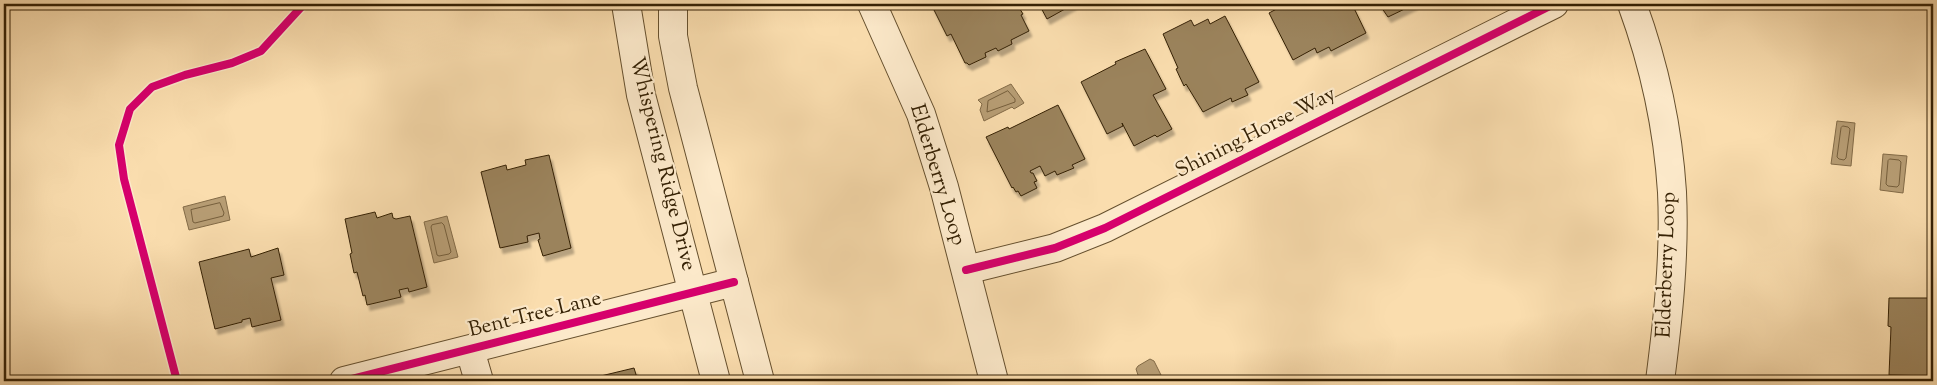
<svg xmlns="http://www.w3.org/2000/svg" width="1937" height="385" viewBox="0 0 1937 385" font-family="'Sorts Mill Goudy',serif">
	<style>
		.water { fill: #b79d74; stroke: #836b47 }
		.lines { fill: none; stroke-linecap: round; stroke-linejoin: round }
		.shore { stroke: #765f3c; stroke-width: 1 }
		.building { fill: #9b835c; stroke: #352104; filter: url(#shadow) }
		.minor-casing { stroke: #66502e; stroke-width: 30 }
		.minor { stroke: #fce9ca; stroke-width: 28 }
		.cycleway-casing { stroke: #fce9ca; stroke-width: 11 }
		.cycleway { stroke: #d6006c; stroke-width: 8 }
		.labels { text-anchor: middle; dominant-baseline: central; stroke-width: 4.5; stroke-linejoin: round; paint-order: stroke }
		.street-label { font-size: 21px; fill: #352104; stroke: #fce9ca }
	</style>
	<defs>
		<filter id="shadow"><feDropShadow dx="3" dy="5.5" stdDeviation="1" flood-color="#0004"/></filter>
	</defs>
	<rect width="100%" height="100%" fill="#faddae"/>
	<filter id="stains"><feTurbulence type="fractalNoise" baseFrequency=".004" numOctaves="4"/><feColorMatrix values="0 0 0 0 .2 0 0 0 0 .09 0 0 0 0 .02 0 0 0 .5 -.17"/></filter>
	<radialGradient id="worn" r=".72"><stop offset=".6" stop-color="#630" stop-opacity="0"/><stop offset="1" stop-color="#630" stop-opacity=".3"/></radialGradient>
	<g class="water">
		<path d="M1011 84 1024 103 1014 109 1012 107 984 121 980 110 982 104 978 100Z"/>
		<path d="M1837 121 1855 123 1851 166 1831 164Z"/>
		<path d="M1883 154 1907 156 1903 193 1880 190Z"/>
		<path d="M225 196 230 220 189 230 183 207Z"/>
		<path d="M447 216 458 257 434 263 424 222Z"/>
		<path d="M1150 359 1154 361 1164 381H1133L1137 379 1138 375 1136 369 1138 366Z"/>
	</g>
	<g class="lines">
		<g class="shore">
			<path d="M1008 91 1015 99V102L987 112 988 101Z"/>
			<path d="M1843 126 1848 127 1850 129 1846 158 1844 160 1839 159 1837 157 1841 128Z"/>
			<path d="M1890 159 1899 160 1901 162 1899 185 1897 187 1888 186 1886 184 1888 161Z"/>
			<path d="M220 203 224 213 223 216 195 223 193 222 191 210Z"/>
			<path d="M442 223 444 225 451 252 449 254 439 256 437 255 431 227 432 225Z"/>
		</g>
	</g>
	<g class="building">
		<path d="M931 4H1015L1016 6H1018L1023 14 1021 15 1029 31 1011 40 1012 44 998 51 996 48 985 53 986 57 969 65 967 63H965L951 34 947 36Z"/>
		<path d="M1039 4H1074L1047 19Z"/>
		<path d="M1286 4H1352L1366 33 1331 51 1329 47 1317 53 1315 48 1293 60 1269 13Z"/>
		<path d="M1379 4H1415L1388 17Z"/>
		<path d="M1225 16 1259 82 1245 89 1248 95 1232 102 1231 98 1203 112 1186 84 1184 86 1176 69 1178 68 1163 34 1191 20 1194 26 1208 19 1210 24Z"/>
		<path d="M1145 49 1166 89 1153 95 1172 129 1157 137 1155 135 1134 146 1122 123 1123 126 1107 134 1081 82 1116 64 1115 62Z"/>
		<path d="M1058 105 1085 159 1072 165 1074 168 1057 175 1055 171 1045 176 1040 166 1030 171 1031 173H1033L1037 181 1034 182 1037 188 1021 196 1018 191 1016 192 1013 187 1012 188 986 137 1008 127 1009 129Z"/>
		<path d="M549 155 571 248 543 256 538 240 540 239 539 233 527 236 528 242 500 248 481 172 506 165 507 170 526 165 525 160Z"/>
		<path d="M375 212 377 218 392 213 393 218 396 219 410 216 427 287 409 292 408 288 399 290 401 297 367 305 365 295 363 296 357 272 354 273 350 254 352 253 345 219Z"/>
		<path d="M278 248 284 275 271 278 281 320 252 327 250 318 242 320V322L215 329 199 262 249 249 251 257Z"/>
		<path d="M1889 298H1933V376L1889 375 1891 327 1888 326Z"/>
		<path d="M634 368 638 381H580Z"/>
	</g>
	<g class="lines">
		<defs>
			<g id="minor">
				<path d="M626 4 641 95 716 381"/>
				<path d="M673 4V36L683 88 760 381"/>
				<path d="M872 4 921 114 944 187 994 381"/>
				<path d="M1632 4C1654 64 1668 129 1672 192 1675 255 1668 319 1660 381"/>
				<path d="M966 270 1055 248 1105 228 1554 4"/>
				<path d="M470 350 479 381"/>
				<path d="M344 381 734 282"/>
			</g>
		</defs>
		<use href="#minor" class="minor-casing"/>
		<use href="#minor" class="minor"/>
		<defs>
			<g id="cycleway">
				<path d="M966 270 1055 248 1105 228 1554 4"/>
				<path d="M177 381 124 179 119 145 130 109 152 87 185 75 232 63 261 51 304 4"/>
				<path d="M344 381 734 282"/>
			</g>
		</defs>
		<use href="#cycleway" class="cycleway-casing"/>
		<use href="#cycleway" class="cycleway"/>
	</g>
	<g class="labels">
		<g class="street-label">
			<text transform="translate(1256 133) rotate(-27)">Shining Horse Way</text>
			<text transform="translate(662 164) rotate(76)">Whispering Ridge Drive</text>
			<text transform="translate(937 175) rotate(73)">Elderberry Loop</text>
			<text transform="translate(1667 265) rotate(-88)">Elderberry Loop</text>
			<text transform="translate(535 315) rotate(-14)">Bent Tree Lane</text>
		</g>
	</g>
	<rect width="1937" height="385" fill="none" stroke="#faddae" stroke-width="20"/>
	<rect x="5" y="5" width="1927" height="375" fill="none" stroke="#352104" stroke-width="2.5"/>
	<rect x="10" y="10" width="1917" height="365" fill="none" stroke="#352104"/>
	<rect width="100%" height="100%" filter="url(#stains)"/>
	<rect width="100%" height="100%" fill="url(#worn)"/>
</svg>
